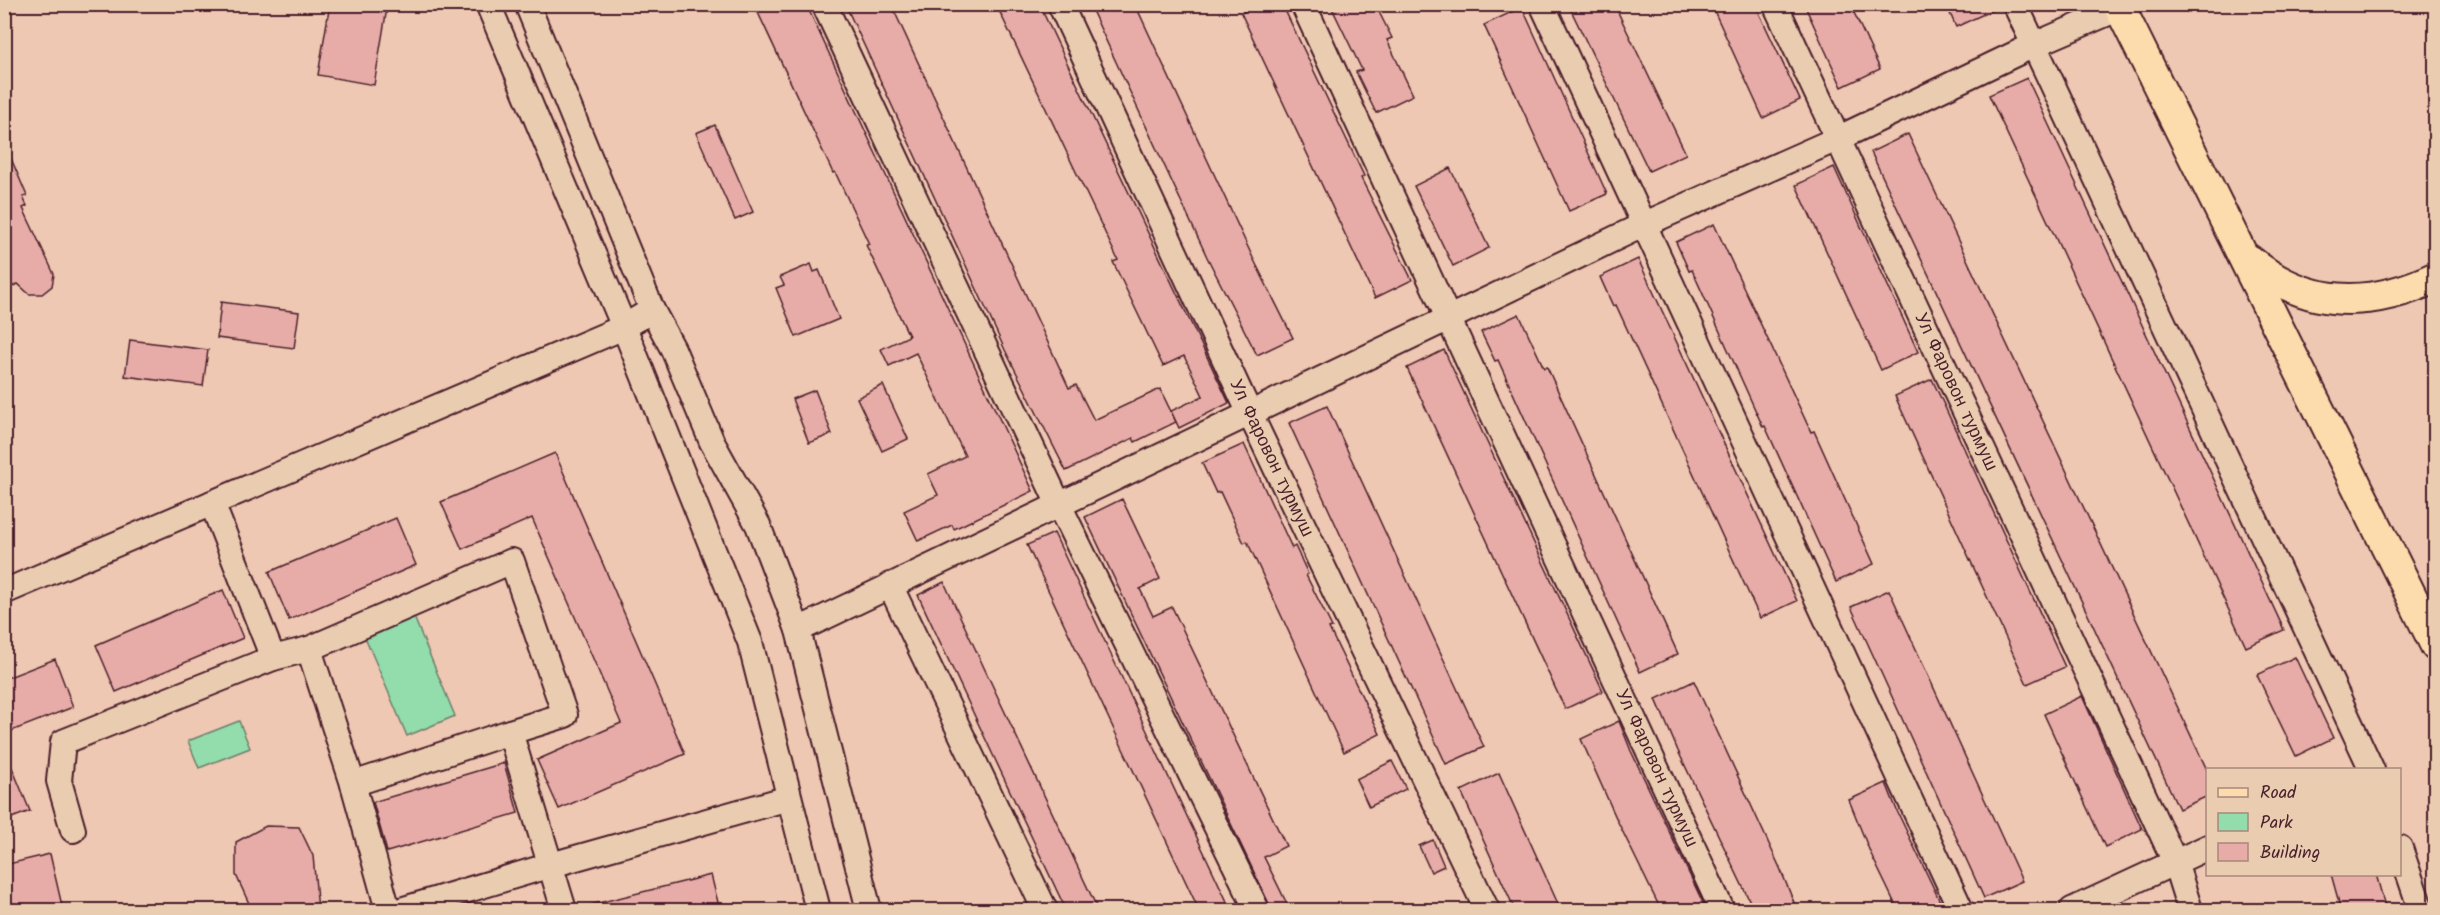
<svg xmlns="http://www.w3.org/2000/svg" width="2440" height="915" viewBox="0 0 2440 915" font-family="Kalam,sans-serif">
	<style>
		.green { fill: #93dcac; stroke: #6e7e6c; stroke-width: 1.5 }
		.building { fill: #e7aca8; stroke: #4a1f2b; stroke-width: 1.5 }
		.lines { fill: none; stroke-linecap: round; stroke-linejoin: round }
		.minor-casing { stroke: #4a1f2b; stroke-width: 28 }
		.major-casing { stroke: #4a1f2b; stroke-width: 34 }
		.minor { stroke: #eacdb1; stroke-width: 24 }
		.major { stroke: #fcdcac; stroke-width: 30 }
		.labels { text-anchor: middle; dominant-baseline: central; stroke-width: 5; stroke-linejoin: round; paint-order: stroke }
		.street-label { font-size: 18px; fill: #4a1f2b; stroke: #eacdb1 }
	</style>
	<rect width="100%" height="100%" fill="#eec8b2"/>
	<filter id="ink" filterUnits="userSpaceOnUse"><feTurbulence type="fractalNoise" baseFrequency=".0167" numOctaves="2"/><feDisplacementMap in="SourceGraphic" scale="12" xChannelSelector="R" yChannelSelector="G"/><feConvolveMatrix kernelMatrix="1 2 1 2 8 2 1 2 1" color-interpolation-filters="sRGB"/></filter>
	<g filter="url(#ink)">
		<g class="green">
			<path d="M414 617 455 716 407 736 365 637Z"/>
			<path d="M239 721 250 748 199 768 188 741Z"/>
		</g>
		<g class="building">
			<path d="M330 4H370L387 8 374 85 318 75Z"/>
			<path d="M754 4H806L1033 491 954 529 952 525 918 541 904 511 938 495 928 474 965 456 916 353 889 366 881 349 909 336 866 245 869 244 835 172 833 173Z"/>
			<path d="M845 4H891L1069 388 1076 385 1094 420 1160 389 1176 422 1135 442 1133 438 1066 471 1005 350Z"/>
			<path d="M996 4H1039L1229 403 1179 428 1171 411 1203 396 1184 356 1163 366 1113 262 1118 260Z"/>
			<path d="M1089 4H1135L1253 258 1293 338 1257 355 1207 257Z"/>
			<path d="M1257 4H1282L1364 176 1361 178 1412 280 1375 298 1241 13Z"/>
			<path d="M1330 4H1375L1392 38 1387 40 1413 95 1376 113 1356 72 1362 70Z"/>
			<path d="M1568 4H1614L1686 154 1649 171Z"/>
			<path d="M1711 4H1755L1800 100 1763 118Z"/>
			<path d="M1804 4H1850L1880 69 1842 87Z"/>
			<path d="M1946 4H2001V6L1956 27Z"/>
			<path d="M1522 7 1607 194 1569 211 1484 25Z"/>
			<path d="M2027 78 2284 630 2246 647 1989 95Z"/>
			<path d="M715 125 753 212 735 220 696 133Z"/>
			<path d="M1908 134 2208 772V796L2179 809 1871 152Z"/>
			<path d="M4 142 27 196 23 197 27 206 23 208 54 274 52 286 42 294H29L18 284 4 290Z"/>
			<path d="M1834 167 1918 352 1881 370 1796 185Z"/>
			<path d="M1450 168 1489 248 1453 266 1414 186Z"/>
			<path d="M1714 224 1811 432 1814 431 1874 564 1836 582 1765 426 1763 427 1692 270 1689 271 1676 242Z"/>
			<path d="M1638 259 1797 601 1760 618 1616 305 1613 306 1600 277Z"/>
			<path d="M811 264 814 272 819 270 839 319 796 337 776 288 784 285 780 277Z"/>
			<path d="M221 302 299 312 294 348 217 338Z"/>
			<path d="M1519 314 1544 368 1547 367 1678 654 1640 672 1498 360 1495 361 1481 332Z"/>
			<path d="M130 340 208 350 203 386 125 376Z"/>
			<path d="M1444 350 1603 691 1565 709 1407 368Z"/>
			<path d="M1932 379 2065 667 2027 684 1895 396Z"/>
			<path d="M883 385 908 439 882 451 857 398Z"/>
			<path d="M815 390 832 434 809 443 792 399Z"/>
			<path d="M1327 406 1484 747 1446 764 1289 423Z"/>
			<path d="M1244 444 1292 548 1295 546 1308 574 1306 575 1332 627 1329 628 1380 734 1344 752 1247 541 1244 543 1220 492 1216 493 1202 463Z"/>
			<path d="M555 453 685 754 559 809 537 760 621 723 532 518 462 549 441 502Z"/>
			<path d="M1122 499 1160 579 1140 589 1153 616 1172 607 1286 846 1264 857 1290 910H1272L1085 517Z"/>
			<path d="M396 518 416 565 289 620 269 572Z"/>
			<path d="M1054 533 1146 729 1231 910H1199L1124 751 1027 545Z"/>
			<path d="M944 582 987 674 1098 910H1066L993 755 918 595Z"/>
			<path d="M223 590 243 638 116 692 96 645Z"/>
			<path d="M1889 590 2022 881 1984 898 1851 607Z"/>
			<path d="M2295 657 2333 738 2296 756 2257 675Z"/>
			<path d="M55 659 73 707 4 734V679Z"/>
			<path d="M1694 681 1780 868 1797 910H1754L1678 751 1656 699Z"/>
			<path d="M2082 696 2142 829 2105 847 2044 714Z"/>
			<path d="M1619 721 1631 751 1704 905 1692 910H1661L1617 820 1581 739Z"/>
			<path d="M4 748 30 811 4 821Z"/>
			<path d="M1392 761 1406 789 1369 807 1356 779Z"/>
			<path d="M504 763 518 813 387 852 373 802Z"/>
			<path d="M1499 773 1559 906 1550 910H1515L1461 791Z"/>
			<path d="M1886 783 1898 813 1944 910H1898L1870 852 1849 800Z"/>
			<path d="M266 826 299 827 313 856 318 910H252L236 875V842Z"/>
			<path d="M1433 840 1444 866 1431 872 1419 846Z"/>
			<path d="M50 854 63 910H8L4 895V865Z"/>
			<path d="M2331 874H2376L2386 910H2341Z"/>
			<path d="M711 875 720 910H591L590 905Z"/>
		</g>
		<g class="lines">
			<defs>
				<g id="minor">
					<path d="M488 4 624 327 750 642 818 910"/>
					<path d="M527 4 652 310"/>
					<path d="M824 4 1059 505 1257 910"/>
					<path id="s1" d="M1060 4 1250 414 1487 910"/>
					<path id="s2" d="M1303 4 1722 910"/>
					<path d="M1542 4 1961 910"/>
					<path id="s3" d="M1775 4 2175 862 2190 910"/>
					<path d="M2015 4 2372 770"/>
					<path d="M212 503 273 658 309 649 353 784 388 910"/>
					<path d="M890 585 1045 910"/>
					<path d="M4 592 624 327 652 310 673 349 712 442 758 525 798 630 869 910"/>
					<path d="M798 630 1645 224 1837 139 2034 45 2120 8"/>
					<path d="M309 649 512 561 565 715 510 732"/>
					<path d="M353 784 510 732 564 910"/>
					<path d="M73 830 59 781 63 742 273 658"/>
					<path d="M2400 848 2421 910"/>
					<path d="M401 910 551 865 789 798"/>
					<path d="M2072 910 2208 847"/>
				</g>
				<g id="major">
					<path d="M2118 4 2436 646"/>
					<path d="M2249 260C2306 308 2369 309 2436 277"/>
				</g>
			</defs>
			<use href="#minor" class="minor-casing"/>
			<use href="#major" class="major-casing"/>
			<use href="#minor" class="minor"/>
			<use href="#major" class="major"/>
		</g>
	</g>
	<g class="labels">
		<g class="street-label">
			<text stroke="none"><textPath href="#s3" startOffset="428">Ул Фаровон турмуш</textPath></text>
			<text stroke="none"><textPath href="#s1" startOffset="501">Ул Фаровон турмуш</textPath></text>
			<text stroke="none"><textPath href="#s2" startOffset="842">Ул Фаровон турмуш</textPath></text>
		</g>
	</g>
	<rect width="2440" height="915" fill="none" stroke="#eacdb1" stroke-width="24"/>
	<rect x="12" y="12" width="2416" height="891" fill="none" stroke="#4a1f2b" stroke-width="2" filter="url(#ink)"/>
	<rect x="2206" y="768" width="195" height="108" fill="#eacdb1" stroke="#aa877b" stroke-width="1.5"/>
	<rect x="2218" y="788" width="30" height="9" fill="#fcdcac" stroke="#aa877b" stroke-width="1.5"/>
	<text x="2260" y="798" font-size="18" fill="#4a1f2b">Road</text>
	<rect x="2218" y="813" width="30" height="18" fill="#93dcac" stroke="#aa877b" stroke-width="1.5"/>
	<text x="2260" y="828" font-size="18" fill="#4a1f2b">Park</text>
	<rect x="2218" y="843" width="30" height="18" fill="#e7aca8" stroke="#aa877b" stroke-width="1.5"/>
	<text x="2260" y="858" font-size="18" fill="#4a1f2b">Building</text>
</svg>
